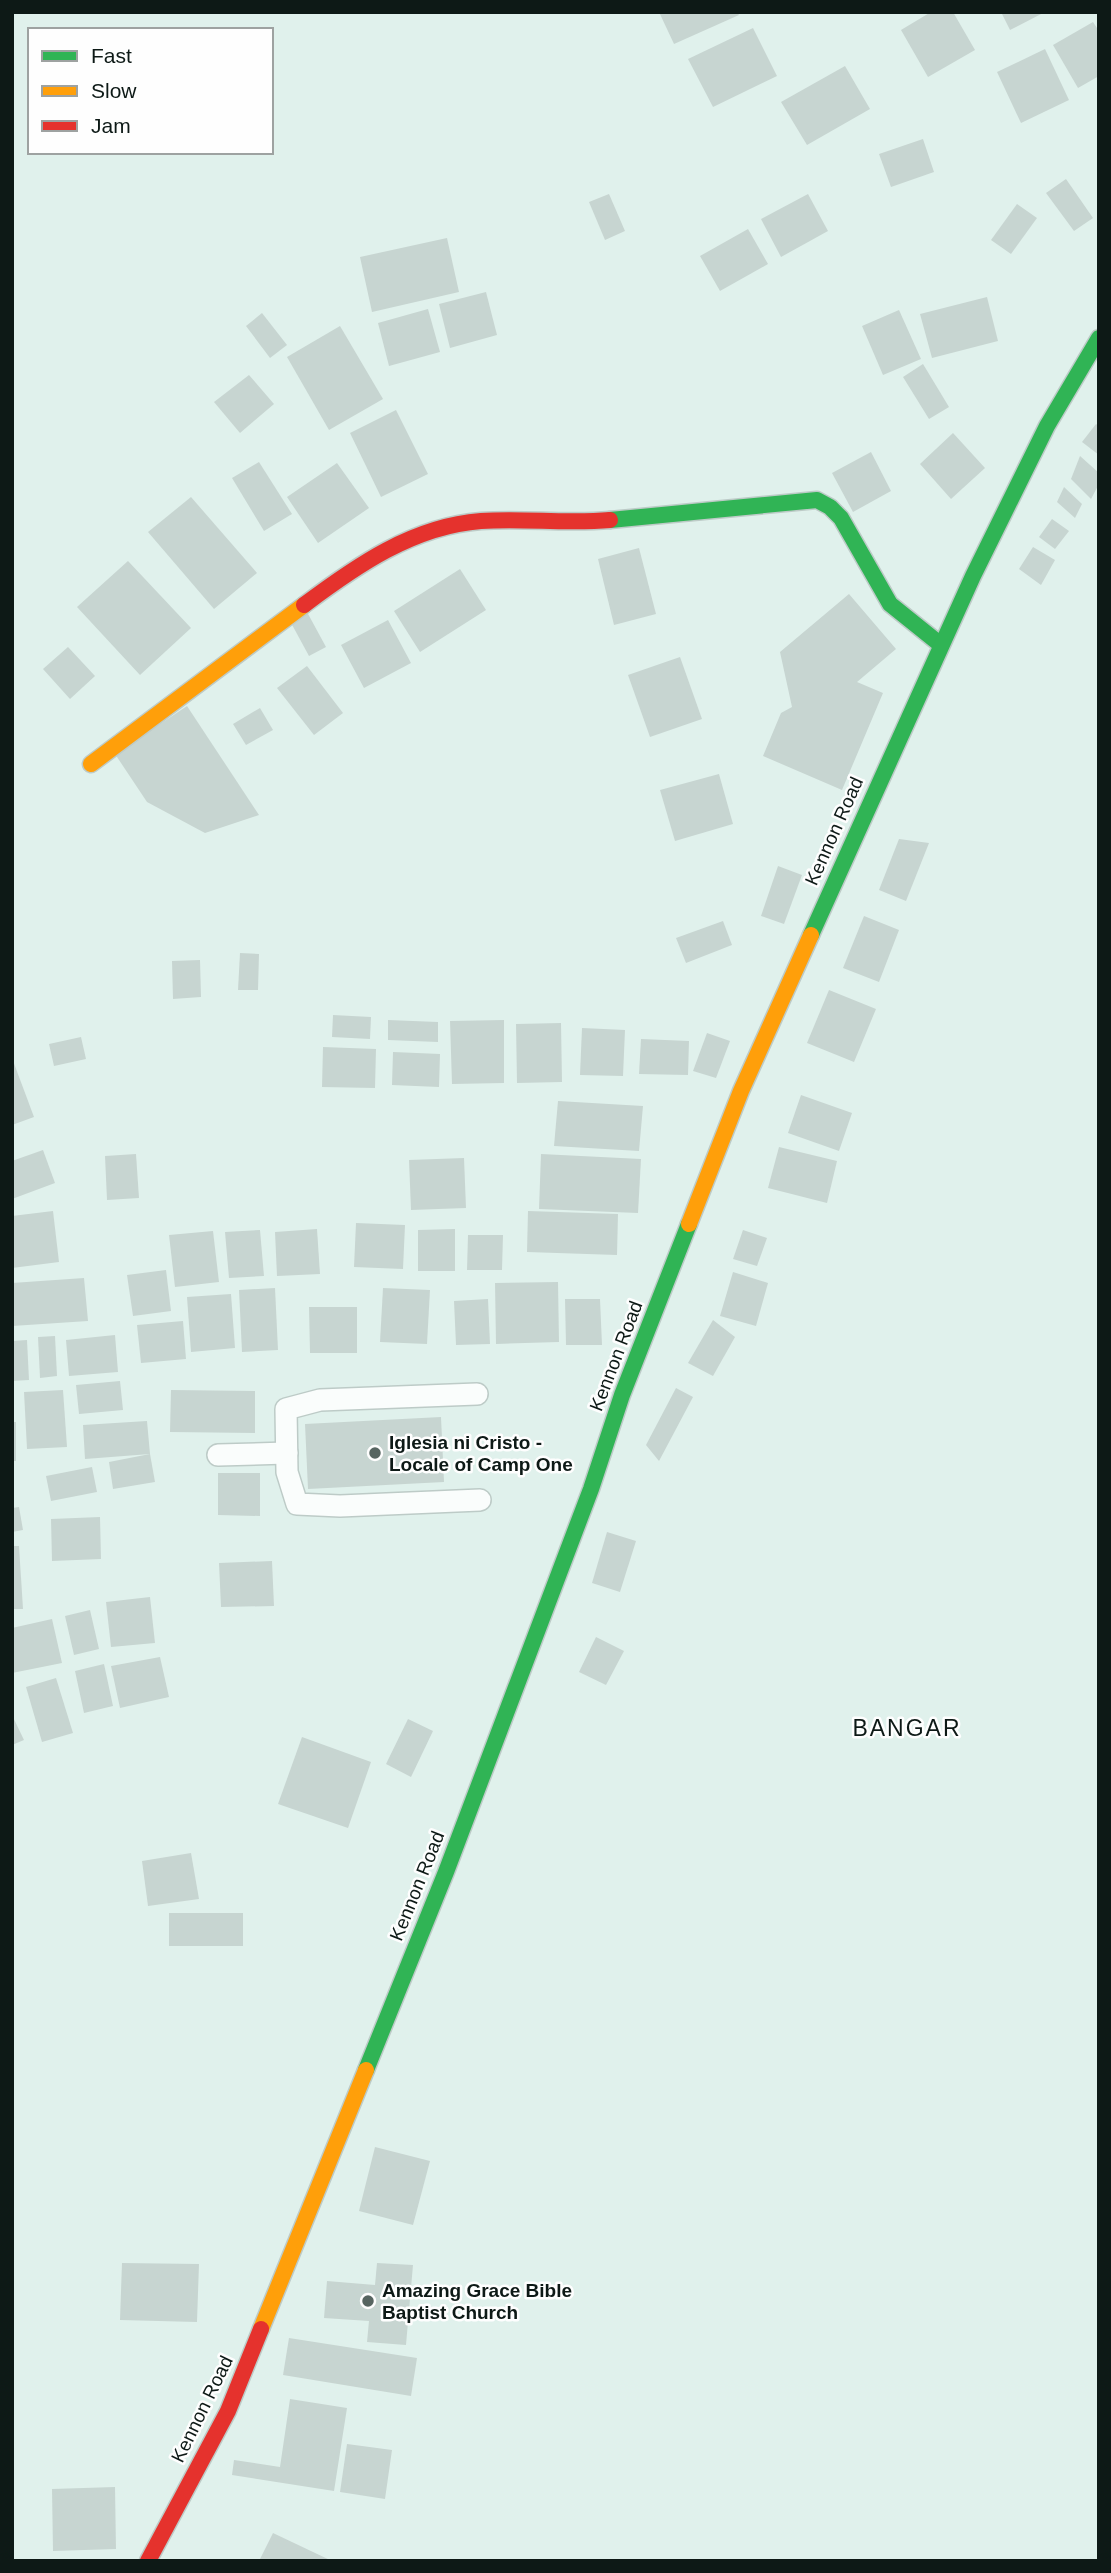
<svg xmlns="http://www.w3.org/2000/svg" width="1111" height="2573" viewBox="0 0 1111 2573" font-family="Arial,sans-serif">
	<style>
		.building { fill: #c7d5d1 }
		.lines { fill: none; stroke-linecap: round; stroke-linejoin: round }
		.lane-casing { stroke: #bdcbc7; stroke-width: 24 }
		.fast-casing { stroke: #bdcbc7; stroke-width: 19 }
		.slow-casing { stroke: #bdcbc7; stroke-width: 19 }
		.jam-casing { stroke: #bdcbc7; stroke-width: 19 }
		.lane { stroke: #fafdfc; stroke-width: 21 }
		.fast { stroke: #30b455; stroke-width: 16 }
		.slow { stroke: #ff9f0a; stroke-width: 16 }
		.jam { stroke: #e5322d; stroke-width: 16 }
		.poi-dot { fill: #576561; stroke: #fefefe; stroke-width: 2.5 }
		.labels { text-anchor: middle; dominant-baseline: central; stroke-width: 5; stroke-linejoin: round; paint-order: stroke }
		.street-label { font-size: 19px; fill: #0d1916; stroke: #fefefe }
		.poi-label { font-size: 19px; font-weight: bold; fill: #0d1916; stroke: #fefefe; text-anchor: start }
		.quarter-label { font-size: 23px; letter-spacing: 2px; fill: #0d1916; stroke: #fefefe }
	</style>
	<rect width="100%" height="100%" fill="#e0f1ec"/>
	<g class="building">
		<path d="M659 12H737L739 15 674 44Z"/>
		<path d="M931 12H953L975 50 928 77 901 30Z"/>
		<path d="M1001 12H1045L1010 30Z"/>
		<path d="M1093 22 1099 31V76L1078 88 1053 45Z"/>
		<path d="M753 28 777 76 713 107 688 59Z"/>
		<path d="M1045 49 1069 100 1021 123 997 72Z"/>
		<path d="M845 66 870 109 807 145 781 102Z"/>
		<path d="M923 139 934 172 891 187 879 154Z"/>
		<path d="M1066 179 1093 218 1074 231 1046 193Z"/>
		<path d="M609 194 625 231 605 240 589 202Z"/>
		<path d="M808 194 828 231 781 257 761 219Z"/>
		<path d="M1017 204 1037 218 1011 254 991 240Z"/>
		<path d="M748 229 768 264 720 291 700 256Z"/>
		<path d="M447 238 459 292 372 312 360 257Z"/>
		<path d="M486 292 497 335 450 348 439 304Z"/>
		<path d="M987 297 998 341 932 358 920 314Z"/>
		<path d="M428 309 440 352 389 366 378 323Z"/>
		<path d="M899 310 921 359 883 375 862 326Z"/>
		<path d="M262 313 287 345 270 358 246 326Z"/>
		<path d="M340 326 383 399 329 430 287 357Z"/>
		<path d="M923 364 949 407 929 419 903 377Z"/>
		<path d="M249 375 274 404 240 433 214 402Z"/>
		<path d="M396 410 428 474 381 497 350 433Z"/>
		<path d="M1096 424 1099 426V455L1082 442Z"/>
		<path d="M953 433 985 468 951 499 920 464Z"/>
		<path d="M871 452 891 491 853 512 832 473Z"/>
		<path d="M1080 456 1099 473V484L1091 499 1071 479Z"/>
		<path d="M259 462 292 514 264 531 232 478Z"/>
		<path d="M337 463 369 508 318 543 287 497Z"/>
		<path d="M1064 487 1082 504 1075 518 1057 502Z"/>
		<path d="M191 497 257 573 214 609 148 532Z"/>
		<path d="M1052 519 1069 531 1055 549 1039 537Z"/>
		<path d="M1033 547 1055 560 1041 585 1019 569Z"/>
		<path d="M639 548 656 614 614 625 598 559Z"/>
		<path d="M128 561 191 628 140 675 77 607Z"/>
		<path d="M460 569 486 610 420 652 394 611Z"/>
		<path d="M849 594 896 649 857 682 883 693 842 790 763 756 781 713 792 707 780 652Z"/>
		<path d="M307 612 326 647 309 656 290 621Z"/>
		<path d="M388 620 411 663 364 688 341 645Z"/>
		<path d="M68 647 95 676 70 699 43 669Z"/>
		<path d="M680 657 702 719 650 737 628 675Z"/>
		<path d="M307 666 343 713 314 735 277 688Z"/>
		<path d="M187 706 259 815 205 833 147 802 115 754Z"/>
		<path d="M260 708 273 730 246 745 233 724Z"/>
		<path d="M719 774 733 824 675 841 660 790Z"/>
		<path d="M899 839 929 843 906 901 879 890Z"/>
		<path d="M778 866 802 875 784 924 761 916Z"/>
		<path d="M864 916 899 930 879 982 843 968Z"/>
		<path d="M723 921 732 945 686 963 676 938Z"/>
		<path d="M240 953 259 954 258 990H238Z"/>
		<path d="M200 960 201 997 173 999 172 961Z"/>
		<path d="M829 990 876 1009 854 1062 807 1043Z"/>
		<path d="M333 1015 371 1017 370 1039 332 1037Z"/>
		<path d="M388 1020 438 1022V1042L388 1040Z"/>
		<path d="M504 1020V1083L452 1084 450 1021Z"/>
		<path d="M561 1023 562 1082 517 1083 516 1024Z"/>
		<path d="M582 1028 625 1030 623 1076 580 1075Z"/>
		<path d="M707 1033 730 1041 716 1078 693 1071Z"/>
		<path d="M81 1037 86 1059 54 1066 49 1044Z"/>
		<path d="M641 1039 689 1041 688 1075 639 1074Z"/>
		<path d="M323 1047 376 1049 375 1088 322 1087Z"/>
		<path d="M393 1052 440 1054 439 1087 392 1085Z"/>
		<path d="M12 1058 34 1117 12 1125Z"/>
		<path d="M801 1095 852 1113 839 1151 788 1133Z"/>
		<path d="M558 1101 643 1106 639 1151 554 1146Z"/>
		<path d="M779 1147 837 1161 827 1203 768 1188Z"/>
		<path d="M43 1150 55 1183 12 1199V1161Z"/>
		<path d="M136 1154 139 1198 107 1200 105 1156Z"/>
		<path d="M541 1154 641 1159 638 1213 539 1209Z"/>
		<path d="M464 1158 466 1208 411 1210 409 1160Z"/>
		<path d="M53 1211 59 1262 12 1268V1216Z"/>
		<path d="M528 1211 618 1214 617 1255 527 1252Z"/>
		<path d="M356 1223 405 1225 403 1269 354 1267Z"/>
		<path d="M317 1229 320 1274 277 1276 275 1232Z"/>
		<path d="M455 1229V1271H418V1230Z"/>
		<path d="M260 1230 264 1276 229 1278 225 1232Z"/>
		<path d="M743 1230 767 1238 757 1266 733 1259Z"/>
		<path d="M213 1231 219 1282 175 1287 169 1235Z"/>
		<path d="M468 1235H503L502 1270H467Z"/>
		<path d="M166 1270 171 1311 133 1316 127 1275Z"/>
		<path d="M733 1272 768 1283 756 1326 720 1316Z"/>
		<path d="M84 1278 88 1321 12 1326V1283Z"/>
		<path d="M558 1282 559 1342 496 1344 495 1283Z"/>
		<path d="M275 1288 278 1350 242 1352 239 1290Z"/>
		<path d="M383 1288 430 1290 427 1344 380 1342Z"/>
		<path d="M231 1294 235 1348 191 1352 187 1297Z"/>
		<path d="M488 1299 490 1344 456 1345 454 1301Z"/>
		<path d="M565 1299H600L602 1345H566Z"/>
		<path d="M309 1307H357V1353H310Z"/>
		<path d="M713 1320 735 1337 713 1376 688 1363Z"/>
		<path d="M183 1321 186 1359 141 1363 137 1325Z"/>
		<path d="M115 1335 118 1372 69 1376 66 1340Z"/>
		<path d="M55 1336 57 1376 40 1378 38 1337Z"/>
		<path d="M27 1340 29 1380 12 1381V1341Z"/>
		<path d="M120 1381 123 1410 79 1414 76 1385Z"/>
		<path d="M676 1388 693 1397 659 1461 646 1445Z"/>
		<path d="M63 1390 67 1447 27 1449 24 1392Z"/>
		<path d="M171 1390 255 1391V1433L170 1432Z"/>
		<path d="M441 1417 444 1482 308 1489 305 1424Z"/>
		<path d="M147 1421 150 1454 85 1459 83 1425Z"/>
		<rect x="12" y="1422" width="4" height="39"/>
		<path d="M150 1454 155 1482 113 1489 109 1462Z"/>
		<path d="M92 1467 97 1492 51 1501 46 1476Z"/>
		<path d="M218 1473H260V1516L218 1515Z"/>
		<path d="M19 1507 23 1530 12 1532V1508Z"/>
		<path d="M100 1517 101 1559 52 1561 51 1519Z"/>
		<path d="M607 1532 636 1541 620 1592 592 1583Z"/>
		<path d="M12 1546H19L23 1609H12Z"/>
		<path d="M272 1561 274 1606 221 1607 219 1563Z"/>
		<path d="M150 1597 155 1643 111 1647 106 1602Z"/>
		<path d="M90 1610 99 1649 74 1655 65 1616Z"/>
		<path d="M52 1619 62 1663 12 1673V1628Z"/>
		<path d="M596 1637 624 1651 606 1685 579 1672Z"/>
		<path d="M160 1657 169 1697 120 1708 111 1666Z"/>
		<path d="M104 1664 113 1706 84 1713 75 1671Z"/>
		<path d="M56 1678 73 1733 42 1742 26 1687Z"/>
		<path d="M12 1715 24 1740 12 1745Z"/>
		<path d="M408 1719 433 1731 411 1777 386 1764Z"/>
		<path d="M302 1737 371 1762 348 1828 278 1804Z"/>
		<path d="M191 1853 199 1899 148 1906 142 1861Z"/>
		<rect x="169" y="1913" width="74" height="33"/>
		<path d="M375 2147 430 2161 413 2225 359 2211Z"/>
		<path d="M122 2263 199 2264 197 2322 120 2320Z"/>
		<path d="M377 2263 413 2265 406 2345 367 2342 369 2321 324 2318 327 2281 375 2285Z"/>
		<path d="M289 2338 417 2358 411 2396 283 2375Z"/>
		<path d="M290 2399 347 2408 334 2491 232 2475 234 2460 280 2467Z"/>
		<path d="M347 2444 392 2450 385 2499 340 2492Z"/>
		<path d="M115 2487 116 2549 53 2551 52 2489Z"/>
		<path d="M273 2533 332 2561H259Z"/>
	</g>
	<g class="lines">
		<defs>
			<g id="lane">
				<path d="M477 1394 320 1400 286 1409 287 1472 297 1504 340 1506 480 1500"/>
				<path d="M218 1455 287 1453"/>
			</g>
			<g id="fast">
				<path d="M610 520 817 500 830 507 841 518 890 604 941 645"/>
				<path d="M811 935 973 576 1047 426 1099 338"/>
				<path d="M366 2070 446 1872 591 1489 622 1395 689 1224"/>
			</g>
			<g id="slow">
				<path d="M91 764 304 605"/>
				<path d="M689 1224 741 1091 811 935"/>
				<path d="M261 2329 366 2070"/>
			</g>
			<g id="jam">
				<path d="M304 605C356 566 413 526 481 521 524 518 567 524 610 520"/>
				<path d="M148 2561 228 2411 261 2329"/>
			</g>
		</defs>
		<use href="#lane" class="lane-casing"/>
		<use href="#fast" class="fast-casing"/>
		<use href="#slow" class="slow-casing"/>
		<use href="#jam" class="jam-casing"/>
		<use href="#lane" class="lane"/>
		<use href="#fast" class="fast"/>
		<use href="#slow" class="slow"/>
		<use href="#jam" class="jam"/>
	</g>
	<g class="poi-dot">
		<circle cx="375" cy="1453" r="7"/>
		<circle cx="368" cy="2301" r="7"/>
	</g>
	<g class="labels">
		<g class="street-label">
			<text transform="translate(834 831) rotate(-66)">Kennon Road</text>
			<text transform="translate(616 1356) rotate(-69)">Kennon Road</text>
			<text transform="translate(417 1886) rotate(-68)">Kennon Road</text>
			<text transform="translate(202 2409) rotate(-64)">Kennon Road</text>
		</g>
		<g class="poi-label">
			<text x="389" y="1442">Iglesia ni Cristo -<tspan x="389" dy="22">Locale of Camp One</tspan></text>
			<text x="382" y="2290">Amazing Grace Bible<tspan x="382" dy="22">Baptist Church</tspan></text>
		</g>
		<g class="quarter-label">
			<text x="907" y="1728">BANGAR</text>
		</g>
	</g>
	<rect width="1111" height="2573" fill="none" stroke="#0d1916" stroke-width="28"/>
	<rect x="28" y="28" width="245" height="126" fill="#fefefe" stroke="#9ea2a1" stroke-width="2"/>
	<rect x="42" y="51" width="35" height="10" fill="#30b455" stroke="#9ea2a1" stroke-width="2"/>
	<text x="91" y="63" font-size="21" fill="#0d1916">Fast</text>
	<rect x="42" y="86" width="35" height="10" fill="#ff9f0a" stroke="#9ea2a1" stroke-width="2"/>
	<text x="91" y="98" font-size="21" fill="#0d1916">Slow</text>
	<rect x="42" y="121" width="35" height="10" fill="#e5322d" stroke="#9ea2a1" stroke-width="2"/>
	<text x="91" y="133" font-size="21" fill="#0d1916">Jam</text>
</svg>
